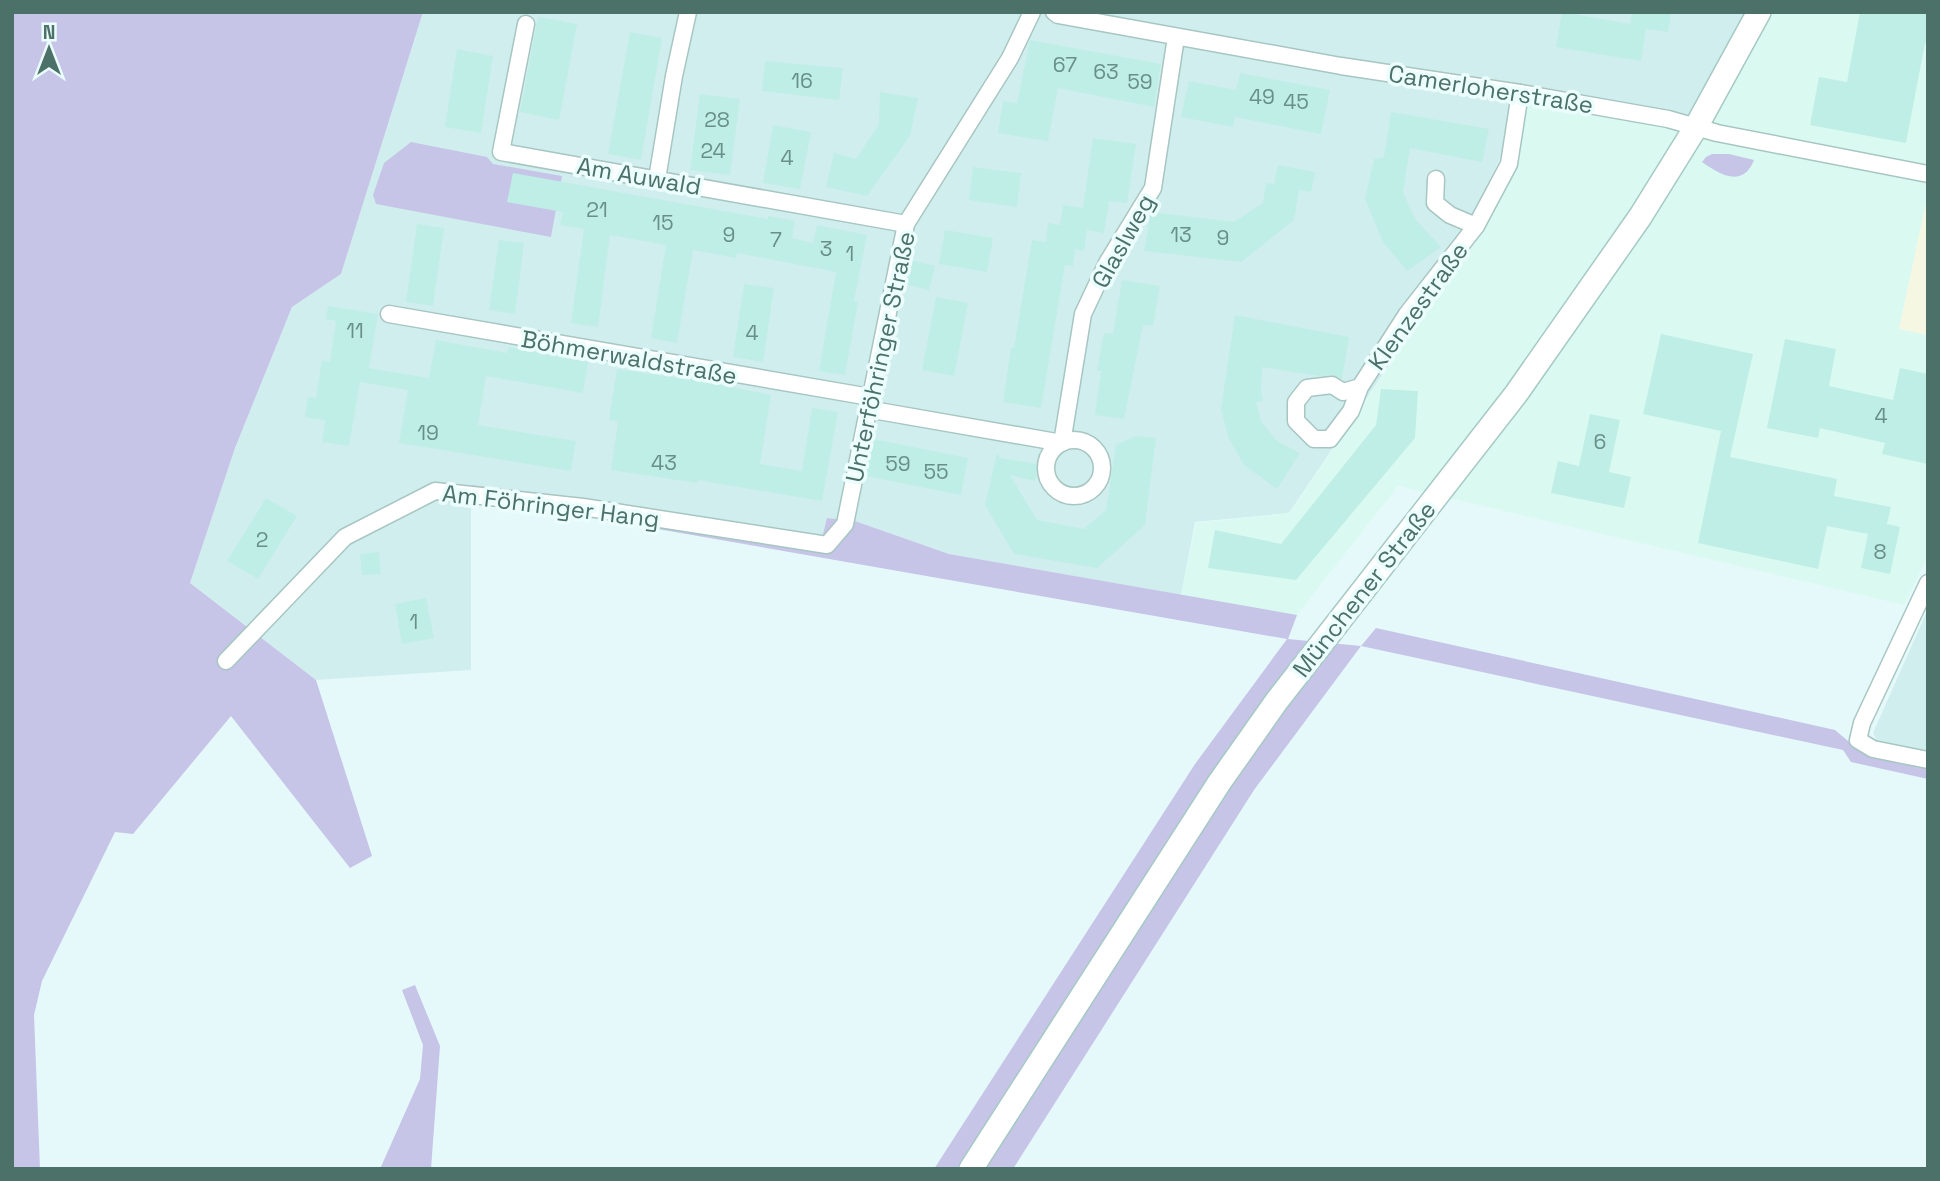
<svg xmlns="http://www.w3.org/2000/svg" width="1940" height="1181" viewBox="0 0 1940 1181" font-family="'Space Grotesk',sans-serif">
	<style>
		.residential { fill: #d1eeee }
		.commercial { fill: #dafaf1 }
		.education { fill: #f5f7e2 }
		.green { fill: #c6c5e7 }
		.building { fill: #bfeee6 }
		.lines { fill: none; stroke-linecap: round; stroke-linejoin: round }
		.minor-casing { stroke: #a7c6c2; stroke-width: 19 }
		.secondary-casing { stroke: #a6c9c4; stroke-width: 26 }
		.minor { stroke: #fff; stroke-width: 16 }
		.secondary { stroke: #fff; stroke-width: 23 }
		.labels { text-anchor: middle; dominant-baseline: central; stroke-width: 7; stroke-linejoin: round; paint-order: stroke }
		.number-label { font-size: 21px; fill: #699088 }
		.street-label { font-size: 24px; fill: #4c7169; stroke: #ebfdfd }
	</style>
	<rect width="100%" height="100%" fill="#e5f9fa"/>
	<g class="residential">
		<path d="M423 12H1750L1696 127 1532 94 1423 315 1289 513 1195 522 1181 595 949 554 855 521 827 518 822 539 581 498 471 485V670L316 680 190 583 235 448 292 307 341 274Z"/>
		<path d="M1928 609V753L1878 743 1873 733Z"/>
	</g>
	<path class="commercial" d="M1757 12H1928V161L1925 162 1926 203 1899 329 1928 335V556L1904 605 1398 486 1297 615 1181 595 1196 523 1290 513 1424 315 1480 205 1533 94 1696 127Z"/>
	<path class="education" d="M1926 203H1928V335L1899 329Z"/>
	<g class="green">
		<path d="M12 12H423L341 274 292 307 235 448 190 583 316 680 372 856 350 868 231 716 133 834 115 832 42 981 34 1015 40 1169H12Z"/>
		<path d="M411 142 487 157 493 164 562 176 551 237 376 204 373 195 384 163Z"/>
		<path d="M1712 154H1729L1754 160C1743 188 1720 175 1702 162L1706 157Z"/>
		<path d="M471 485 581 498 822 538 827 518 855 521 949 554 1297 615 1288 639 1361 646 1376 628 1835 730 1860 751 1928 765V779L1851 762 1843 750 1361 646 1254 790 1013 1169H934L1195 764 1287 639 583 516 470 504Z"/>
		<path d="M415 985 440 1046 431 1169H380L420 1079 423 1045 402 990Z"/>
	</g>
	<g class="building">
		<path d="M1562 12 1630 24 1632 12H1671L1668 32 1646 29 1641 61 1556 47Z"/>
		<path d="M1860 12H1928V43H1925L1906 143 1810 125 1819 77 1847 82Z"/>
		<path d="M538 17 577 24 559 120 520 112Z"/>
		<path d="M630 32 662 38 641 160 608 154Z"/>
		<path d="M1030 40 1161 64 1154 107 1058 88 1048 141 998 133 1003 101 1017 103Z"/>
		<path d="M457 49 493 56 481 133 445 127Z"/>
		<path d="M765 61 843 68 839 100 762 91Z"/>
		<path d="M1240 73 1330 90 1321 134 1235 117 1233 127 1181 117 1189 81 1236 90Z"/>
		<path d="M880 92 918 98 910 136 867 196 826 187 834 153 856 159 879 124Z"/>
		<path d="M700 94 740 99 730 175 690 170Z"/>
		<path d="M1391 112 1489 129 1482 162 1410 148 1403 192 1415 219 1441 247 1407 271 1383 242 1365 199 1374 159 1384 157Z"/>
		<path d="M773 125 811 132 800 189 763 183Z"/>
		<path d="M1093 138 1136 144 1127 203 1109 201 1104 233 1087 230 1084 251 1075 249 1073 266 1065 265 1041 408 1003 402 1011 348H1014L1032 240 1046 242 1048 223 1060 225 1063 205 1083 208Z"/>
		<path d="M1278 165 1315 172 1311 192 1299 190 1294 220 1241 262 1144 251 1151 212 1234 222 1263 203 1266 183 1274 184Z"/>
		<path d="M973 167 1021 173 1017 207 969 200Z"/>
		<path d="M513 173 768 219V216L795 221 792 238 813 243 817 225 867 235 854 301 858 302 845 375 819 371 836 272 737 253 736 258 693 250 677 343 651 338 666 245 610 235 598 327 571 323 584 229 560 225 563 212 507 202Z"/>
		<path d="M417 224 444 228 433 306 406 302Z"/>
		<path d="M945 230 993 238 987 272 939 264Z"/>
		<path d="M499 240 524 243 515 314 489 310Z"/>
		<path d="M911 260 935 266 929 290 905 284Z"/>
		<path d="M1122 280 1160 286 1153 326 1143 325 1124 419 1095 415 1101 371H1097L1104 333 1113 334Z"/>
		<path d="M744 284 774 288 763 362 733 357Z"/>
		<path d="M936 297 968 303 954 376 922 370Z"/>
		<path d="M328 306 378 314 369 368 429 378 436 340 507 353 508 347 588 362 583 393 486 376 478 425 576 441 571 471 399 443 408 390 360 382 349 446 322 442 325 420 305 417 308 397 316 398 322 360 330 362 336 321 326 319Z"/>
		<path d="M1235 315 1349 337 1342 379 1332 375 1319 376 1262 367 1261 391 1263 401 1256 402 1261 421 1277 441 1300 453 1277 489 1244 465 1229 439 1221 409Z"/>
		<path d="M1661 334 1753 354 1730 457 1837 479 1834 496 1891 507 1887 524 1900 527 1890 574 1861 568 1868 534 1827 526 1818 569 1698 543 1721 431 1643 414Z"/>
		<path d="M1785 339 1836 349 1829 386 1893 400 1900 368 1928 374V464L1882 454 1885 443 1820 428 1818 438 1767 428Z"/>
		<path d="M617 369 706 382 771 395 760 464 802 471 812 408 838 412 822 501 698 480 697 483 611 470 618 421 609 420Z"/>
		<path d="M1381 389 1418 391 1415 438 1296 580 1208 568 1215 530 1281 544 1376 425Z"/>
		<path d="M1590 414 1620 420 1609 472 1631 477 1624 508 1551 493 1558 461 1579 466Z"/>
		<path d="M1136 436 1156 438 1145 525 1097 568 1014 554 985 505 997 453 1000 458 1038 464 1035 481 1010 475 1037 520 1084 529 1106 510 1116 445Z"/>
		<path d="M873 439 968 458 961 495 866 476Z"/>
		<path d="M266 498 297 516 258 579 227 561Z"/>
		<path d="M379 552 381 574 362 575 360 554Z"/>
		<path d="M426 598 434 638 402 644 395 604Z"/>
	</g>
	<g class="lines">
		<defs>
			<g id="minor">
				<path d="M1054 12 1058 15 1341 66 1520 93 1668 119 1717 133 1928 174"/>
				<path d="M526 24 501 152 906 224"/>
				<path d="M657 179 674 76 688 12"/>
				<path d="M1436 179 1435 203 1450 215 1476 226 1509 164 1520 93"/>
				<path d="M389 314 870 397"/>
				<path d="M1360 387 1343 392 1332 385 1307 388 1296 402V421L1314 439H1330L1351 411 1360 387 1407 314 1476 226"/>
				<path d="M867 409 1062 443 1083 314 1107 263 1153 188 1176 37"/>
				<circle cx="1074" cy="468" r="28"/>
				<path d="M1928 583 1862 723 1858 740 1873 749 1928 760"/>
				<path d="M226 661 345 537 435 491 583 507 827 545 845 524 906 224 1010 58 1032 12"/>
			</g>
			<path id="secondary" d="M971 1169 1219 783 1276 702 1516 394 1640 217 1696 127 1759 12"/>
		</defs>
		<use href="#minor" class="minor-casing"/>
		<use href="#secondary" class="secondary-casing"/>
		<use href="#minor" class="minor"/>
		<use href="#secondary" class="secondary"/>
	</g>
	<g class="labels">
		<g class="number-label">
			<text x="1065" y="64">67</text>
			<text x="1106" y="71">63</text>
			<text x="802" y="80">16</text>
			<text x="1140" y="81">59</text>
			<text x="1262" y="96">49</text>
			<text x="1296" y="101">45</text>
			<text x="717" y="119">28</text>
			<text x="713" y="150">24</text>
			<text x="787" y="157">4</text>
			<text x="597" y="209">21</text>
			<text x="663" y="222">15</text>
			<text x="729" y="234">9</text>
			<text x="1181" y="234">13</text>
			<text x="1223" y="237">9</text>
			<text x="776" y="239">7</text>
			<text x="826" y="248">3</text>
			<text x="850" y="253">1</text>
			<text x="355" y="330">11</text>
			<text x="752" y="332">4</text>
			<text x="1881" y="415">4</text>
			<text x="428" y="432">19</text>
			<text x="1600" y="441">6</text>
			<text x="664" y="462">43</text>
			<text x="898" y="463">59</text>
			<text x="936" y="471">55</text>
			<text x="262" y="539">2</text>
			<text x="1880" y="551">8</text>
			<text x="414" y="621">1</text>
		</g>
		<g class="street-label">
			<text transform="translate(1491 89) rotate(9)">Camerloherstraße</text>
			<text transform="translate(639 176) rotate(10)">Am Auwald</text>
			<text transform="translate(1123 241) rotate(-61)">Glaslweg</text>
			<text transform="translate(1418 306) rotate(-54)">Klenzestraße</text>
			<text transform="translate(629 357) rotate(10)">Böhmerwaldstraße</text>
			<text transform="translate(880 357) rotate(-78)">Unterföhringer Straße</text>
			<text transform="translate(551 506) rotate(7)">Am Föhringer Hang</text>
			<text transform="translate(1364 589) rotate(-52)">Münchener Straße</text>
		</g>
	</g>
	<rect width="1940" height="1181" fill="none" stroke="#4c7169" stroke-width="28"/>
	<g transform="translate(49 49)" stroke="#ebfdfd" stroke-width="5" paint-order="stroke">
	<path d="M0-5L12 26L0 18L-12 26Z" fill="#4c7169"/>
	<text y="-10" font-size="19" font-weight="bold" text-anchor="middle" fill="#4c7169">N</text>
	</g>
</svg>
